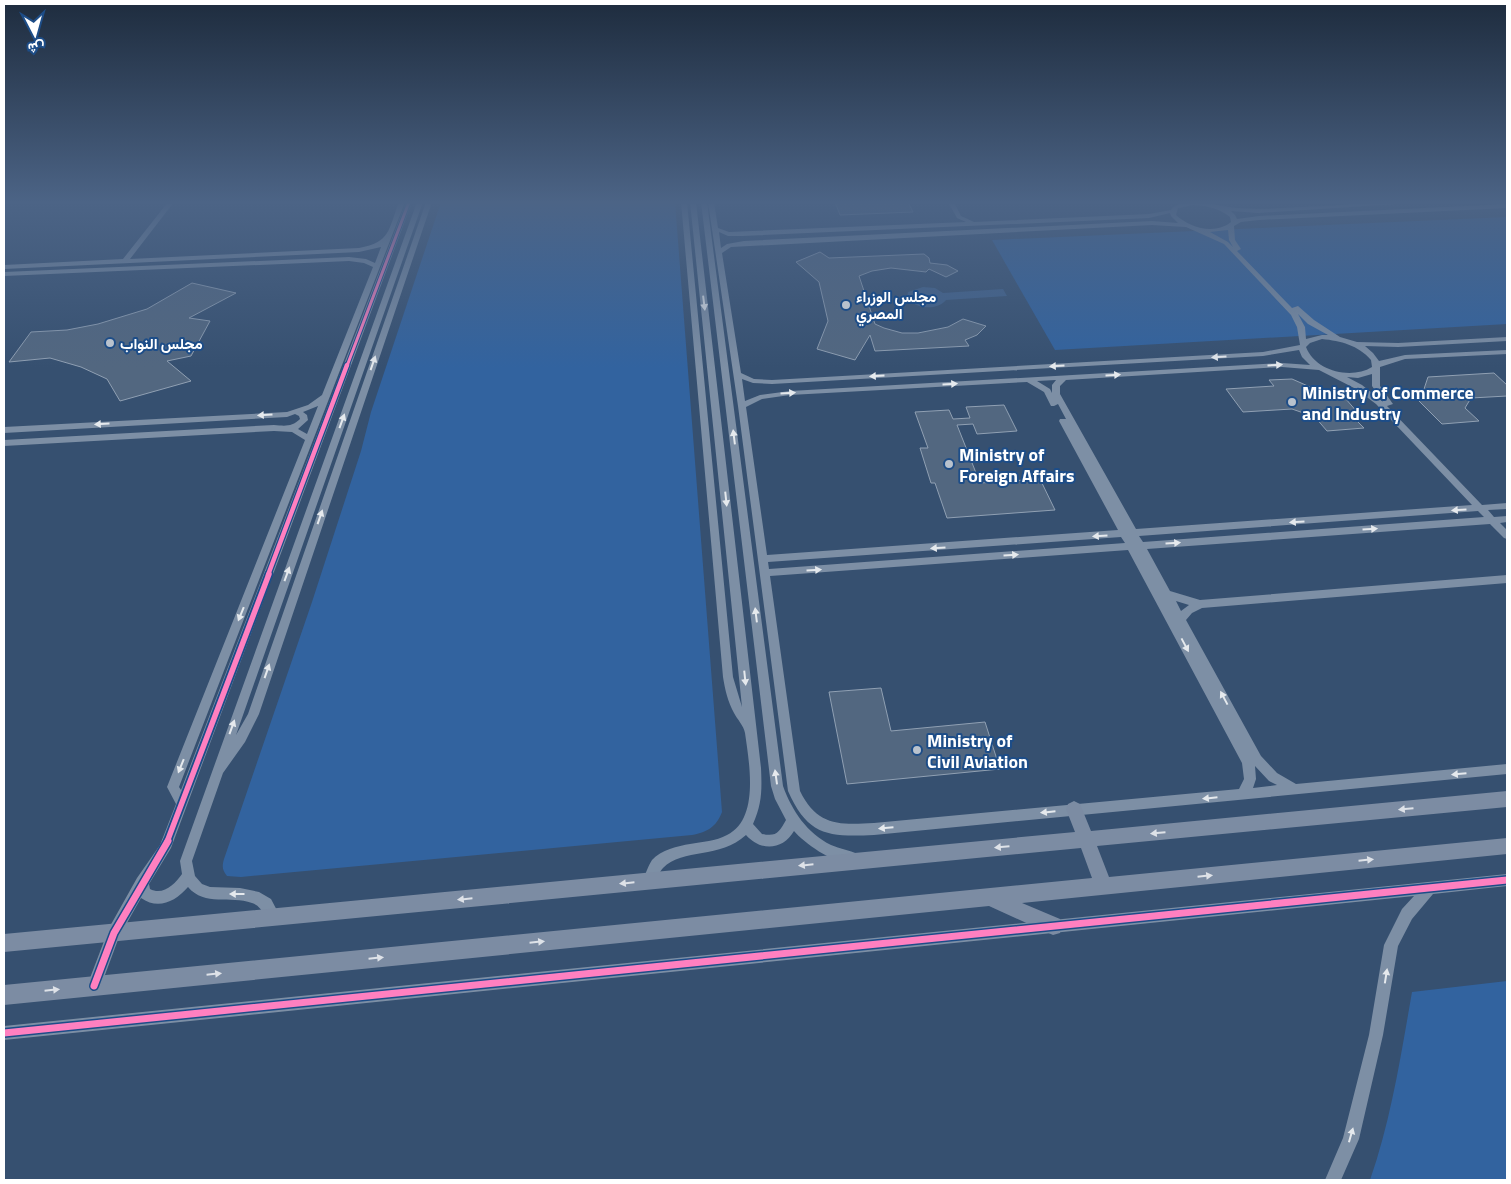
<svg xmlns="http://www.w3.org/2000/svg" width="1511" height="1184" viewBox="0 0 1511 1184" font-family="'Titillium Web',Vazirmatn,sans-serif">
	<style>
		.green { fill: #32639f }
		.water { fill: #40618b }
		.building { fill: #526780; stroke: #90a0b3 }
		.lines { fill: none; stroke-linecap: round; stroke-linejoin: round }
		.minor { fill: #7d8fa5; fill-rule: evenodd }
		.major { fill: #7c8ca3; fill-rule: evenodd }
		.cycleway-far3-casing { stroke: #1d4d88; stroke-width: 5 }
		.cycleway-far2-casing { stroke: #1d4d88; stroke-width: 7 }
		.cycleway-far1-casing { stroke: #1d4d88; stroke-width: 9 }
		.cycleway-casing { stroke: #1d4d88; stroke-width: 10 }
		.cycleway-far3 { stroke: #ff80c0; stroke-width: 3 }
		.cycleway-far2 { stroke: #ff80c0; stroke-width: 4.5 }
		.cycleway-far1 { stroke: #ff80c0; stroke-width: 5.5 }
		.cycleway { stroke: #ff80c0; stroke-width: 7 }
		.oneway { fill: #e5e9ed }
		.oneway2 { fill: #dee2e8 }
		.poi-dot { fill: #b9c2cd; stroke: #1d4d88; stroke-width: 2 }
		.labels { text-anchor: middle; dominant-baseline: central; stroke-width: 4; stroke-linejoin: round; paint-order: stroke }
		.far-poi-label { font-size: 15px; font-weight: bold; fill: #fff; stroke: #1d4d88; text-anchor: start }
		.poi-label { font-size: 18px; font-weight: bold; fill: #fff; stroke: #1d4d88; text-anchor: start }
	</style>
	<rect width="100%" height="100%" fill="#365070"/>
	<g class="green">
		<path d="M441 202H675L722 812C716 827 708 832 692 835L241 877 227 876C222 870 222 866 224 859L312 602 361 451 371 412Z"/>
		<path d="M1507 217V324L1055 350 992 240Z"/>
		<path d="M1507 981V1180H1370C1391 1120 1401 1055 1412 992Z"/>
	</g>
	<path class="water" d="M923 287 935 288 943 293 1003 289 1007 296 946 300C937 311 916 309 907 298L908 292Z"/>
	<g class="building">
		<path d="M835 202H908L913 212 840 215Z"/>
		<path d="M820 252 829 258 924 254 929 258 930 263 947 265 958 271 946 277 929 269 926 272 891 268 872 271 859 276 875 324 884 328 902 333H918L948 327 963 319 986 326 977 335 965 340 969 346 875 351 870 335 855 360 817 349 828 321 819 282 796 262Z"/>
		<path d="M192 283 236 293 189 318 210 321 191 356 167 361 191 381 120 401 107 379 81 367 50 358 9 362 31 332 67 330 98 324 147 309Z"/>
		<path d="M1494 373 1507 385V396L1471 398 1465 408 1479 421 1442 424 1416 398 1423 392 1428 377Z"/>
		<path d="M1292 379 1317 390 1345 398 1358 413H1349L1364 428 1327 431 1315 417 1292 409 1243 412 1226 389 1274 386 1269 380Z"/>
		<path d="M1004 405 1017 431 977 434 973 424 957 425 980 483 1040 479 1055 510 947 518 935 483H931L920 448H928L915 412 949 410 953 419 970 418 966 407Z"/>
		<path d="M881 688 891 731 985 722 1000 769 847 784 829 692Z"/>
	</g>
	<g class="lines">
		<g class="minor">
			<path d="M168 202H174L130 259 359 248C391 242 388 230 399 202H405L179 787 181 790 406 202H412L171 848 149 884 150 889C163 896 175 884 182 874L180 861 417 202H423L236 735 248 714 426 202H432L259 714 245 742 223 773 192 861 195 876 202 884 210 887 240 888 259 892 271 899 281 918 279 923 274 925C264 920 264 907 252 903 230 895 205 907 188 887 175 902 158 910 141 898L119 937 99 991 94 993 89 991 87 986 109 928 137 878 160 845 176 804 167 787 305 440 292 432 274 431 4 446V440L274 425C285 426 292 427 300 419L299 416 295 414 287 417 4 433V427L287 412 308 405 322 395 373 267 364 263 349 261 4 276V272L349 257 366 259 375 263 381 247 359 252 4 269V265L123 259ZM318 406 307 434 298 429 308 420 307 415 303 412Z"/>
			<path d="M681 202H687L733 677 742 707 690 202H696L761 768C762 790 762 804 753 824L762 834C777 837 779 832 786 820L775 799 771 786 701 202H707L783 786C792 811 807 833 831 845 840 849 849 850 858 854L859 858 858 862C840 869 805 844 794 831 783 850 761 852 746 835 720 859 683 848 663 868 659 872 656 880 654 885L649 887 644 885 643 881C645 875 648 866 652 860 661 850 678 846 690 844 702 842 716 841 727 835 760 819 749 762 745 733 744 726 737 719 734 713 728 702 725 690 723 677Z"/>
			<path d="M708 202H714L718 228 729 232 966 222 957 218 948 202H954L961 216 974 222 1149 214 1171 210C1183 194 1220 207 1236 208 1266 210 1295 207 1324 206 1358 204 1392 202 1427 202L1258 213 1231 211 1235 215 1237 219 1259 216 1507 204V208L1259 220 1241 222 1234 226 1235 240 1241 249 1237 251 1292 308 1298 306 1314 320 1340 337 1357 342 1398 343 1507 337V341L1398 347 1365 346 1373 353 1379 361 1405 355 1507 350V354L1405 359 1380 367V386L1393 404 1387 406 1482 505 1507 503V509L1488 510 1494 517 1507 516V522L1500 523 1507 530V539L1504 538 1490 524 1147 549 1170 591 1200 600 1507 575V583L1202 608 1192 613 1186 620 1261 756 1277 773 1296 784 1507 764V774L874 835C828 837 808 836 788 791L738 406ZM1193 205C1207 206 1219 208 1230 217L1231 222C1215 235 1190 228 1176 215L1178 208ZM1170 213 1171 216 1178 223 1152 221 744 241 727 244 721 248 719 232 728 236H742L1149 218ZM1152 225 1186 227 1224 244 1291 315 1297 327 1300 345 1263 352 772 380 754 379 741 373 722 253 731 247ZM1228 230 1229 240 1233 247 1228 242 1210 232ZM1298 314 1308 324 1328 335H1322L1306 339 1305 327ZM1322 339C1341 341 1358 345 1371 360L1372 367C1351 380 1315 371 1306 347L1310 343ZM1299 350 1302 357 1310 365 1282 363 790 391 760 395 745 401 742 379 753 383 772 384 1263 356ZM1282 367 1319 370 1356 389 1376 404 1472 505 1136 529 1060 394V386L1066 380ZM1372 374V386L1383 402 1362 385 1347 377 1358 378ZM1056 380 1052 385V393L1050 389 1037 381ZM1027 382 1044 392 1051 406H1054L1058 404 1066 419H1060L1059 421 1118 530 767 555 746 407 762 399 790 395ZM1478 511 1484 517 1143 542 1139 536ZM1121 537 1125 543 769 569 768 562ZM1128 550 1242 763 1244 779 1239 789 874 823C839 825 817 826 800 791L770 576ZM1176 601 1189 605 1181 611ZM1255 766 1269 781 1277 785 1253 788 1256 779Z"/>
			<path d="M1507 874V886L1433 894 1412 919 1398 946 1383 1035 1359 1139 1341 1180H1325L1343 1138 1369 1035 1384 945 1402 909 1414 896 4 1040V1026Z"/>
		</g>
		<path class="major" d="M1507 791V807L1097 846 1109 877 1507 838V854L1022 903 1060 919 1062 926 1060 933 1053 935 989 906 4 1005V985L1092 878 1081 848 4 952V934L1075 832 1066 809 1068 804 1074 801 1080 804 1091 831Z"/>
		<defs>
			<path id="cycleway-far3" d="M347 366 409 202"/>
			<path id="cycleway-far2" d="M268 575 347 365"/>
			<path id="cycleway-far1" d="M167 842 269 574"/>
			<g id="cycleway">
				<path d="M94 986 114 933 168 841"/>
				<path d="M4 1033 1507 880"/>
			</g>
		</defs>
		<use href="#cycleway-far3" class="cycleway-far3-casing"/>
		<use href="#cycleway-far2" class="cycleway-far2-casing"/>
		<use href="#cycleway-far1" class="cycleway-far1-casing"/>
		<use href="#cycleway" class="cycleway-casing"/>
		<use href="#cycleway-far3" class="cycleway-far3"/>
		<use href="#cycleway-far2" class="cycleway-far2"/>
		<use href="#cycleway-far1" class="cycleway-far1"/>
		<use href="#cycleway" class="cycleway"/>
	</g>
	<defs><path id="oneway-solid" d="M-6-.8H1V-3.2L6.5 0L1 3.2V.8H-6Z" transform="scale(1.25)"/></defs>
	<g class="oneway">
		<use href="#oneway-solid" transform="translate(704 303) rotate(83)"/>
		<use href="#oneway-solid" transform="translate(1219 357) rotate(176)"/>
		<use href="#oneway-solid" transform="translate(373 363) rotate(-71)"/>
		<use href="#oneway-solid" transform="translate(1275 365) rotate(-3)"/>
		<use href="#oneway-solid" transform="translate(1057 366) rotate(177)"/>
		<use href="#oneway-solid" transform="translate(1113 375) rotate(-4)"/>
		<use href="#oneway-solid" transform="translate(877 376) rotate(177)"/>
		<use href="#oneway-solid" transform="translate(950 384) rotate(-3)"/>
		<use href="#oneway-solid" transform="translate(788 393) rotate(-4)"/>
		<use href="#oneway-solid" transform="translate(265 415) rotate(177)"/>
		<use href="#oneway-solid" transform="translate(342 421) rotate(-70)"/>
		<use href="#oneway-solid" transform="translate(102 424) rotate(177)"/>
		<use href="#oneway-solid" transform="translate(734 437) rotate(-97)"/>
		<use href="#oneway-solid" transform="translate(726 499) rotate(84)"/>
		<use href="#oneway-solid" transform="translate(1459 510) rotate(176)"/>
		<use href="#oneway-solid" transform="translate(320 517) rotate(-71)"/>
		<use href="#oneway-solid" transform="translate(1297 522) rotate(176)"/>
		<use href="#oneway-solid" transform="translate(1370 529) rotate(-4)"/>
		<use href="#oneway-solid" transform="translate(1100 536) rotate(176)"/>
		<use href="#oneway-solid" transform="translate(1173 543) rotate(-4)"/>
		<use href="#oneway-solid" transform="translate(938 548) rotate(176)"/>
		<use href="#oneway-solid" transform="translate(1011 555) rotate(-4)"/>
		<use href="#oneway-solid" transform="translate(814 570) rotate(-4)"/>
		<use href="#oneway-solid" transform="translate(287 574) rotate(-70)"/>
		<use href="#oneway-solid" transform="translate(241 614) rotate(112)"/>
		<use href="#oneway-solid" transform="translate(756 615) rotate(-97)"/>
		<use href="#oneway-solid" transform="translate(1185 645) rotate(62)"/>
		<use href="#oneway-solid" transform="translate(267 671) rotate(-71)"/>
		<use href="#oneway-solid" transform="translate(745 678) rotate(84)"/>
		<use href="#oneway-solid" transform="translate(1224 698) rotate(-118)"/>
		<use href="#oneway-solid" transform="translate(232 727) rotate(-70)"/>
		<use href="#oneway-solid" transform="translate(181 766) rotate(112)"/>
		<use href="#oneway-solid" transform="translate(1459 774) rotate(175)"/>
		<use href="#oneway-solid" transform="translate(776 777) rotate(-98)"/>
		<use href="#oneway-solid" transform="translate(1210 798) rotate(174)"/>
		<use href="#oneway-solid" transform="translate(1048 812) rotate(174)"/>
		<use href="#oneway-solid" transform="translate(886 828) rotate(175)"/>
		<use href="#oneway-solid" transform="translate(237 894) rotate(-180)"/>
		<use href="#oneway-solid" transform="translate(1386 976) rotate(-81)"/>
		<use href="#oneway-solid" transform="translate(1351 1135) rotate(-74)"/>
	</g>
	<g class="oneway2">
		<use href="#oneway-solid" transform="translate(1406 809) rotate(175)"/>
		<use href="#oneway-solid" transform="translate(1158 833) rotate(175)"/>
		<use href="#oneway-solid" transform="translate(1002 847) rotate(175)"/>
		<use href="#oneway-solid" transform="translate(1366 860) rotate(-6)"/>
		<use href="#oneway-solid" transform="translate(806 865) rotate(174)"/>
		<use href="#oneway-solid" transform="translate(1205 876) rotate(-6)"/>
		<use href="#oneway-solid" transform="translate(627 883) rotate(174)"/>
		<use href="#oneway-solid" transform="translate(465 899) rotate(174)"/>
		<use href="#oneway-solid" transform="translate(537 942) rotate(-6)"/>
		<use href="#oneway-solid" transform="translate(376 958) rotate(-6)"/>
		<use href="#oneway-solid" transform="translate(214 974) rotate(-6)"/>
		<use href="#oneway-solid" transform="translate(52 990) rotate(-6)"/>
	</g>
	<linearGradient id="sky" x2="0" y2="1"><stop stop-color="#1e2c3e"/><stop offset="0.55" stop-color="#4c6486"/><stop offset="1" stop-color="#4c6486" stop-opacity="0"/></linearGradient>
	<rect width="1511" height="368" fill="url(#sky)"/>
	<g class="poi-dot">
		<circle cx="846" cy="305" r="5"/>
		<circle cx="110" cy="343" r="5"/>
		<circle cx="1292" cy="402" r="5"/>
		<circle cx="949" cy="464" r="5"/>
		<circle cx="917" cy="750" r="5"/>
	</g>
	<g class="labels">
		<g class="far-poi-label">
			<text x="856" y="296">مجلس الوزراء<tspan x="856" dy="17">المصري</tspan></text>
			<text x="120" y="343">مجلس النواب</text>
		</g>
		<g class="poi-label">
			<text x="1302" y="392">Ministry of Commerce<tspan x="1302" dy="21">and Industry</tspan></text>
			<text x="959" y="454">Ministry of<tspan x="959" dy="21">Foreign Affairs</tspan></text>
			<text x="927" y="740">Ministry of<tspan x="927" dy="21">Civil Aviation</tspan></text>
		</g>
	</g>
	<rect width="1511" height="1184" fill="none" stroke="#ffffff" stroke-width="10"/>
	<g transform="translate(35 35) rotate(174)" stroke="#1d4d88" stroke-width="4" paint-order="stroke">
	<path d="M0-4L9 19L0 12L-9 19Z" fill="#ffffff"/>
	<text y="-8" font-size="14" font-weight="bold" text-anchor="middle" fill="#ffffff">ش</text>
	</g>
</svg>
